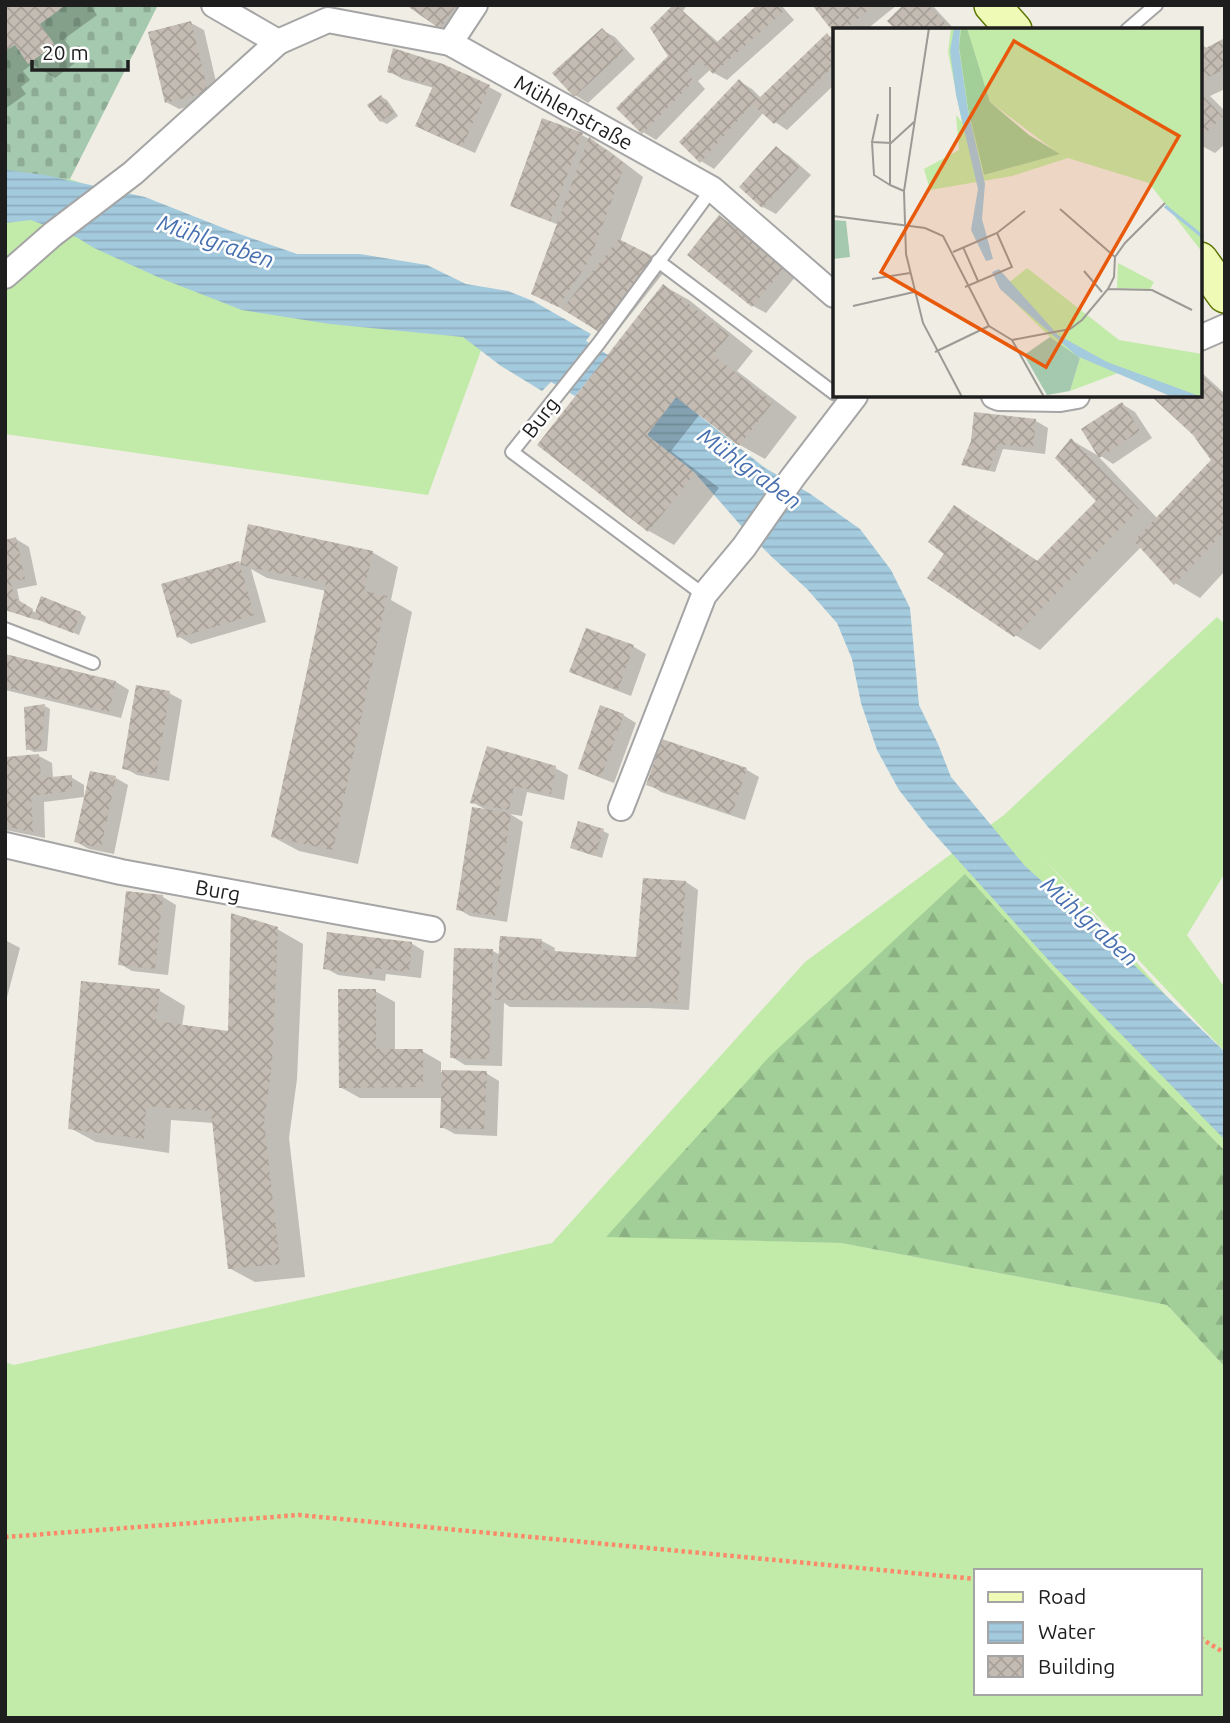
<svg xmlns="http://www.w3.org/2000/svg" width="1230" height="1723" viewBox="0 0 1230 1723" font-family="Ubuntu,sans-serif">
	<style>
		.grass { fill: #c2eaa9; fill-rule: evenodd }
		.forest { fill: url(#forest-firs) }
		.cemetery { fill: url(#cemetery-stones) }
		.water { fill: url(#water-rules) }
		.shadow { fill: #0003 }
		.building { fill: url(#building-cross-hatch) }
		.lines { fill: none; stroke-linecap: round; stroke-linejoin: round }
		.lane-casing { stroke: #a5a5a5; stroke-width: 16 }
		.street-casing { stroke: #a5a5a5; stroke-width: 28 }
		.secondary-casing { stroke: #5d7703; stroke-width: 38 }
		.path { stroke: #fc8969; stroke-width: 4.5; stroke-dasharray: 3.5 3.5; stroke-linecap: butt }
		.lane { stroke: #fff; stroke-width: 12 }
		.street { stroke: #fff; stroke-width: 24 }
		.secondary { stroke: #effab7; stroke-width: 35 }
		.labels { text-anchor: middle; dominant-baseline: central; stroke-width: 5; stroke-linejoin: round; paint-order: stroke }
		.street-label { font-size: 21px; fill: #1e1e1e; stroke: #fff }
		.water-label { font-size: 23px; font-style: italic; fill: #4970af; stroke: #fff }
		.inset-river { fill: none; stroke: #a4cade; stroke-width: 3.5 }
		.inset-road { fill: none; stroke: #9b9a95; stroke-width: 2 }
		.view { fill: #e8590c; fill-opacity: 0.15; stroke: #e8590c; stroke-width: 3.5 }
		.inset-edge { fill: none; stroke: #1e1e1e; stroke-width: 3.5 }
	</style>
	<defs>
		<pattern id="forest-firs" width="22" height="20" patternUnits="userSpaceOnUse" patternTransform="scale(1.75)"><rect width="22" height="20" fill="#a2cf98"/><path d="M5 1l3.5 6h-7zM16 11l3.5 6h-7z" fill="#8bb183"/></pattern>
		<pattern id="cemetery-stones" width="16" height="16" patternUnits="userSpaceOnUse" patternTransform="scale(1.75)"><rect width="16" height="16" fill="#a5c9ae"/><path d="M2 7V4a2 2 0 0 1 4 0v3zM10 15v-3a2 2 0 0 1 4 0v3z" fill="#8eac95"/></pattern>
		<pattern id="water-rules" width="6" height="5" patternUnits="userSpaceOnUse" patternTransform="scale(1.75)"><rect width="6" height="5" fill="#a4cade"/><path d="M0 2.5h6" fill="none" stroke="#8dadbe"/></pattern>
		<pattern id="building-cross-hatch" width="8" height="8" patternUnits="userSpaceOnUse" patternTransform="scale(1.75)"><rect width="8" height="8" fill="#c4bcb3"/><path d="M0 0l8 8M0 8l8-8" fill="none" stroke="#a8a19a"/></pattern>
	</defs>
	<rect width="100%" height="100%" fill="#efede4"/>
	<g class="grass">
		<path d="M5 174 70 179 295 258 501 296 428 495 5 434Z"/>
		<path d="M1217 617 1225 624V873L1187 935 1225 988V1052L1044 859 1225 1061V1151L1105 1029 606 1236 841 1243 1167 1305 1225 1367V1718H5V1362L14 1365 552 1243 805 962 1004 815ZM976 1571H1200V1693H976Z"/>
	</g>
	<path class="forest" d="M965 874 1105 1029 1225 1151V1367L1167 1305 841 1243 606 1237 769 1057Z"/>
	<path class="cemetery" d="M5 5H158L70 179 5 174Z"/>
	<g class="water">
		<path d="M5 170 45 175 145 197 231 231 297 254H360L427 265 466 284 508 291 533 301 591 334 586 341 608 355 575 396 551 382 542 391 501 366 463 337 330 324 242 310 160 278 94 248 78 238 31 220 5 223Z"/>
		<path d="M676 397 765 468 809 493 860 529 891 570 910 608 919 705 938 744 951 777 1025 866 1111 943 1225 1052V1140L1053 965 928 827 899 790 877 750 861 703 852 659 837 623 807 589 773 558 743 528 695 473 647 435Z"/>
	</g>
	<g class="shadow">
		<path d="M5 5H90L97 15 64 39 79 60 55 78 32 64 23 71 30 80 21 87 26 94 5 109Z"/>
		<path d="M409 5H483L460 38 441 27Z"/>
		<path d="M668 5H687L683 11 719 43 759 5H781L794 20 727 80 714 73 711 69 698 81 705 89 656 140 643 132 670 56 673 8Z"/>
		<path d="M815 5H897L866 30 834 31Z"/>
		<path d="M906 5H932L955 30H899Z"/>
		<path d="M191 23 204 30 220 99 179 109 166 102Z"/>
		<path d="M602 30 615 37 635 59 588 103 575 95Z"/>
		<path d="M827 35 834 39V85L787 130 775 122 764 112 714 169 701 161 739 81 752 89 761 98Z"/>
		<path d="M1225 40V89L1210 96 1225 111V144L1215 153 1200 145V43L1208 49Z"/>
		<path d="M389 71 489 87 502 94 475 153 430 133 417 126 434 88 402 79Z"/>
		<path d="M381 97 387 100 398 116 387 124 381 121Z"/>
		<path d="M582 135 609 151 643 177 620 242 668 267 613 337 553 304 559 225 525 212 512 205Z"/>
		<path d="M776 148 789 156 811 175 776 214 763 207Z"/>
		<path d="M719 217 732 224 796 276 766 313 753 306 689 254Z"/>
		<path d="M664 286 689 300 753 351 737 371 797 417 765 459 740 445 700 414 671 451 719 488 674 545 649 531 539 445Z"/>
		<path d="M1200 371 1225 394V571L1200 598 1175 583 1142 546 1040 650 1015 635 979 522 1039 562 1099 501 1071 440 1097 455 1158 519 1213 460 1195 434 1154 396H1200Z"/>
		<path d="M1122 404 1135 412 1152 438 1113 464 1101 456Z"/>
		<path d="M1036 421 1048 428 1045 454 1003 449 995 472 969 467 963 464 973 441Z"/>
		<path d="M16 539 29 547 37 585 17 589 20 603 36 613H80L86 617 79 635 37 618 36 620 5 609Z"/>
		<path d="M372 552 398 567 391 600 412 612 358 864 299 851 273 837 326 591 267 578 251 569 266 622 191 644 178 636 238 563 242 565Z"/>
		<path d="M587 630 634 647 646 654 631 696 584 678 571 671Z"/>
		<path d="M5 655 116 682 129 690 121 718 5 690Z"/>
		<path d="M169 693 182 700 169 781 137 775 124 768Z"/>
		<path d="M45 706 50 709 47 751 34 752 28 749Z"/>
		<path d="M623 715 636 723 614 783 593 775 580 768Z"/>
		<path d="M663 741 747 770 759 777 745 820 661 792 649 784Z"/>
		<path d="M39 756 52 763 53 779 71 777 84 785V797L44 802 45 838 5 830V759Z"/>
		<path d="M555 768 568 775 564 800 527 792 522 816 510 814 523 822 507 922 470 916 458 909 488 811 472 802Z"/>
		<path d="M116 778 128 785 114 854 89 849 76 842Z"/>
		<path d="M603 831 609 834 602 858 578 850Z"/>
		<path d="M686 882 698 890 689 1010 648 1008 510 1007 504 1003 502 1066 465 1065 452 1057 493 951 500 955 502 938 542 941 555 948 554 953 638 959Z"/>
		<path d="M128 893 163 897 176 905 168 975 132 971 120 964Z"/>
		<path d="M277 929 303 944 297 1079 289 1138 305 1277 255 1282 229 1268 214 1123 171 1120 169 1153 96 1142 70 1128 160 991 185 1006 182 1026 230 1033Z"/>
		<path d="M5 940 20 948 5 1005Z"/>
		<path d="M411 943 424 951 421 978 386 974 385 981 338 975 325 968Z"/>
		<path d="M375 991 395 1002V1051H422L441 1062V1072L486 1073 499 1081 497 1136 455 1134 442 1127 443 1098H360L340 1087Z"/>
	</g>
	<g class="building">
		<path d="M5 5H66L40 24 55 45 28 64 15 45 5 51Z"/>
		<path d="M406 5H456L440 29Z"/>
		<path d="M673 5H676L716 43 757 5H777L783 12 713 74 700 60 686 73 694 81 642 134 616 108 668 56 650 28Z"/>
		<path d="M812 5H875L844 30H834V33Z"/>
		<path d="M903 5H928L952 30H896L887 21Z"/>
		<path d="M191 21 208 92 165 103 148 32Z"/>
		<path d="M602 28 624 51 574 97 552 73Z"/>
		<path d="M827 33 834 41V66L774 124 752 104 700 163 679 142 739 79 758 99Z"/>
		<path d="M1225 38V69L1200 81V46L1204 49Z"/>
		<path d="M393 48 443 64 490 85 462 147 415 126 433 86 387 72Z"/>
		<path d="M1200 93 1223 117 1200 138Z"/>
		<path d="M381 95 394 112 380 122 367 105Z"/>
		<path d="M542 118 583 133 550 221 510 206Z"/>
		<path d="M589 137 625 164 590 259 558 307 531 294Z"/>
		<path d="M776 146 799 167 762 208 739 187Z"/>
		<path d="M719 215 784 268 752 307 687 255Z"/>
		<path d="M619 239 656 258 599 332 562 309Z"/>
		<path d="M663 284 729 335 713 355 773 402 739 446 676 397 647 435 695 473 648 532 537 445Z"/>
		<path d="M1200 374 1225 397V531L1174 585 1134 541 1211 460 1193 435 1151 396H1200Z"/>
		<path d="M1122 402 1140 431 1099 458 1081 429Z"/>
		<path d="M974 412 1036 419 1033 448 998 444 989 470 961 465 971 441Z"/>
		<path d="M1071 438 1139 509 1014 637 927 578 944 554 928 542 954 505 1037 561 1096 501 1055 458Z"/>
		<path d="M248 524 373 551 364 591 387 596 333 850 271 837 326 583 240 565Z"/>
		<path d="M16 537 25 579 10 581 15 598 33 609 30 618 5 610V540Z"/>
		<path d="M239 561 254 615 177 638 161 584Z"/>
		<path d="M41 596 81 612 73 633 33 618Z"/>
		<path d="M586 628 634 645 618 690 569 672Z"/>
		<path d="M5 654 116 681 109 712 5 687Z"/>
		<path d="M136 685 170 691 156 775 122 769Z"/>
		<path d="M45 704 41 749 26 750 24 707Z"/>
		<path d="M600 705 624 714 601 777 578 769Z"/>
		<path d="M662 739 747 768 732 814 646 785Z"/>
		<path d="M487 746 556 766 551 794 514 786 509 810 470 803Z"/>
		<path d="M39 754 41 778 72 775V791L31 796 33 832 5 826V757Z"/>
		<path d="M90 771 116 776 101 848 74 842Z"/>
		<path d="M472 807 511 813 495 916 456 910Z"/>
		<path d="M578 821 604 829 595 856 570 848Z"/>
		<path d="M643 878 686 881 677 1003 634 1001 495 1000 500 936 542 939 541 950 636 957Z"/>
		<path d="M126 891 163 895 155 969 118 965Z"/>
		<path d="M231 913 278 927 272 1063 264 1123 280 1264 228 1269 211 1111 146 1106 144 1139 68 1129 81 981 160 989 156 1021 228 1031Z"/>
		<path d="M327 932 412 942 409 972 373 968 372 975 323 969Z"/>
		<path d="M454 948 493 949 489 1059 450 1058Z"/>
		<path d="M338 989H376V1049H423V1087L339 1088Z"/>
		<path d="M442 1070 487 1071 484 1129 440 1128Z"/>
	</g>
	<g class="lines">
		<defs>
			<g id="lane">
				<path d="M1127 30 1156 5"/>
				<path d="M658 261 834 393"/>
				<path d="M704 595 512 452 599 343 712 189"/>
				<path d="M5 629 93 663"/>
			</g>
			<g id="street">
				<path d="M214 5 278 42"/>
				<path d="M450 43 475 5"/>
				<path d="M5 276 53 234 133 173 278 42 328 20 450 43 712 189 834 295"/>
				<path d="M1200 338 1225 327"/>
				<path d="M994 396 999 398 1060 399 1077 396"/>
				<path d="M621 808 704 595 744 547 793 477 855 396"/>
				<path d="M5 845 121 872 432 929"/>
			</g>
			<g id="secondary">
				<path d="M992 5 1014 30"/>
				<path d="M1200 260 1225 295"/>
			</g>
		</defs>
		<use href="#lane" class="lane-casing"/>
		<use href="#street" class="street-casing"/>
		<use href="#secondary" class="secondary-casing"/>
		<g class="path">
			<path d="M5 1537 299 1515 976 1579"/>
			<path d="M1200 1638 1225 1653"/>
		</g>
		<use href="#lane" class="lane"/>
		<use href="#street" class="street"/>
		<use href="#secondary" class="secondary"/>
	</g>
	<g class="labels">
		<g class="street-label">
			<text transform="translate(574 112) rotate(29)">Mühlenstraße</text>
			<text transform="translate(540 417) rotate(-52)">Burg</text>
			<text transform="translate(218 890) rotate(10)">Burg</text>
		</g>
		<g class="water-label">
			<text transform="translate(216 241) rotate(19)">Mühlgraben</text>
			<text transform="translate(750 468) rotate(36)">Mühlgraben</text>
			<text transform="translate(1090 921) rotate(42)">Mühlgraben</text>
		</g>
	</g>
	<g transform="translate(833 28)">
		<rect width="369" height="369" fill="#efede4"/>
		<path d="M118 0H128L126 19 135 81 151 147 226 126 157 74 134 0H369V224L316 155 235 130 179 148 97 162 91 141 126 122 123 87 129 94 115 24ZM285 235 321 254 317 261 284 260ZM194 240 286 312 369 326V369L285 345 237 363 247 330 217 309 168 261Z" fill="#c2eaa9"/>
		<path d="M128 0H134L157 74 196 107 227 126 151 147 135 81 126 19Z" fill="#a2cf98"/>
		<path d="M0 192 13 193 17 229 0 231ZM217 309 247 330 237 363 214 367 191 327Z" fill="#a5c9ae"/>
		<path d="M121 0H127L126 21 135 83 152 156 149 191 160 231 153 233 138 202 145 161 123 67 117 23ZM166 241 225 307 274 334 369 369 337 368 244 328 167 261 159 244Z" fill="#a4cade"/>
		<path class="inset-river" d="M332 178 370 209"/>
		<path class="inset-road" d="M96 0 71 163 73 226 90 295 129 369M57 59V157L71 163M45 86 39 114 58 115 81 94M39 114 41 147 57 157M227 181 282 229M0 188 92 200 110 208 156 298 179 312 237 301 249 292 275 261 281 249 282 229 292 215 332 175M130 219 145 253M120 224 164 205 192 183M251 243 269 264M39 251 77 245M132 259 179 239 164 205M275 261 319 262 359 282M20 278 81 264M179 312 211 369M102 324 156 298"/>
		<path class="view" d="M181 13 346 108 213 339 48 244Z"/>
		<rect width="369" height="369" class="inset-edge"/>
	</g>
	<rect width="1230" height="1723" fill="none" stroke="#1e1e1e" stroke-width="14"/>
	<rect x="974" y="1569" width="228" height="126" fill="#ffffff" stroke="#a5a5a5" stroke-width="2"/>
	<rect x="988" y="1592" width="35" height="10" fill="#effab7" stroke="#a5a5a5" stroke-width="2"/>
	<text x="1038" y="1604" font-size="21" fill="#1e1e1e">Road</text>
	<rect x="988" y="1622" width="35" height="21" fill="url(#water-rules)" stroke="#a5a5a5" stroke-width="2"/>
	<text x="1038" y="1639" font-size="21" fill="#1e1e1e">Water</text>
	<rect x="988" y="1656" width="35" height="21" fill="url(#building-cross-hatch)" stroke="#a5a5a5" stroke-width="2"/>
	<text x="1038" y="1674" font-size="21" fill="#1e1e1e">Building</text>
	<path d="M32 60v10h96v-10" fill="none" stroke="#1e1e1e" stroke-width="3.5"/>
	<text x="42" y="60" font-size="21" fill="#1e1e1e" stroke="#ffffff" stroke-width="5" paint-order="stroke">20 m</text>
</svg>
